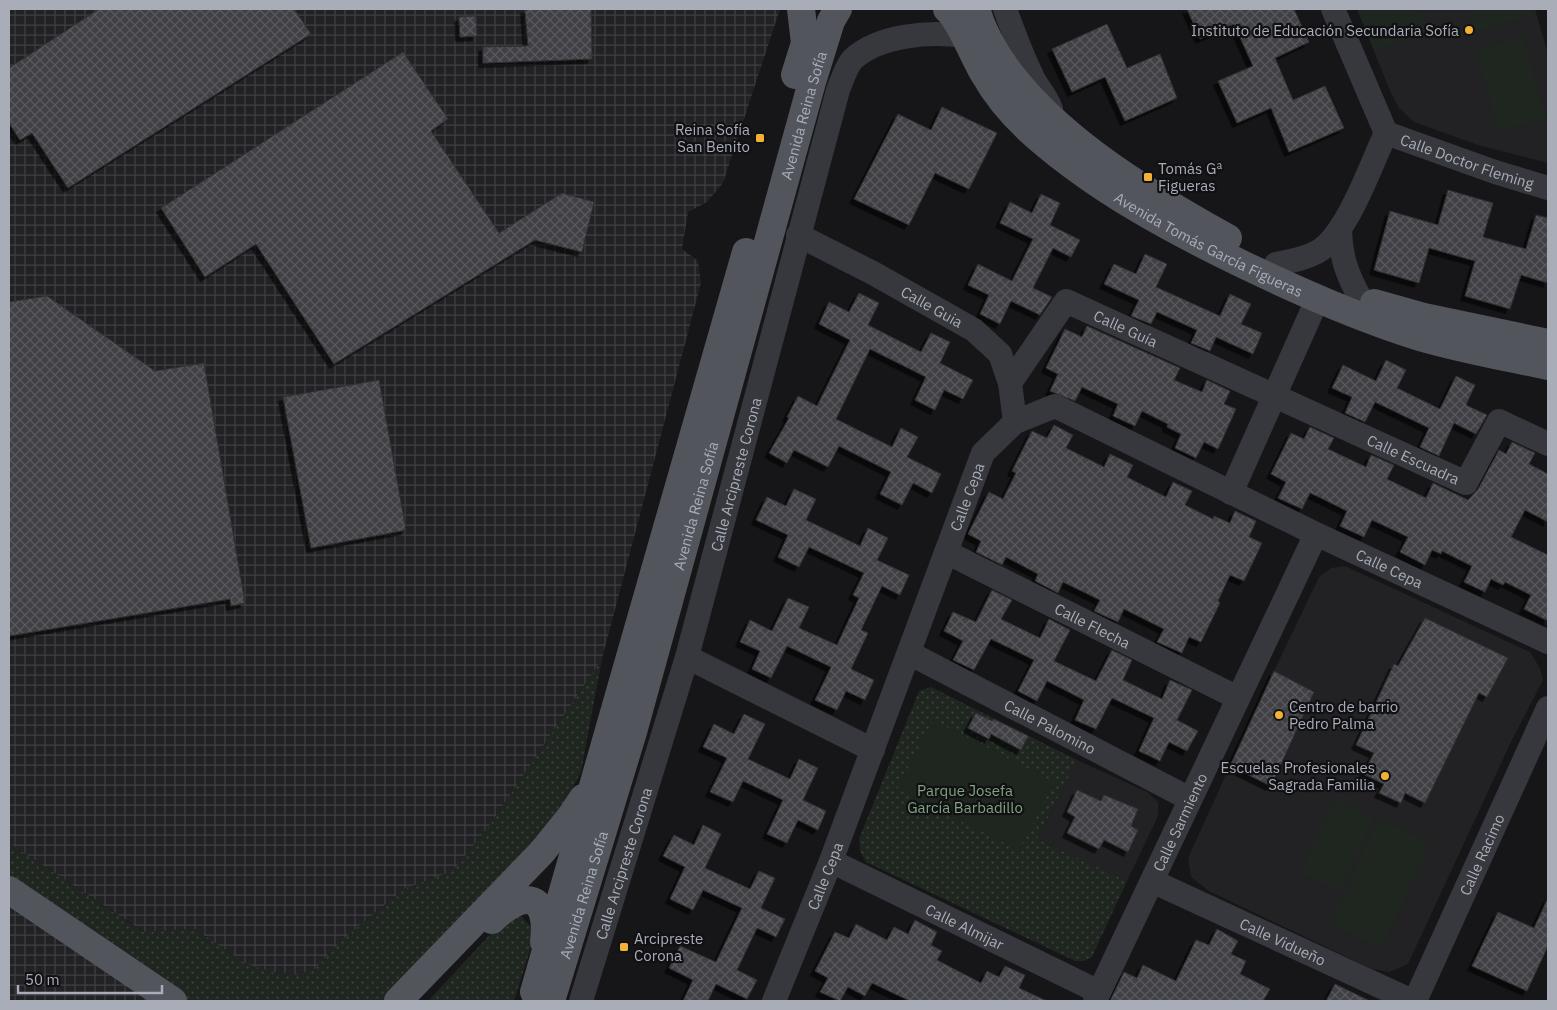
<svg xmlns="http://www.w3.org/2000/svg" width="1557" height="1010" viewBox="0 0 1557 1010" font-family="'IBM Plex Sans',sans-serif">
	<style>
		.built { fill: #222225 }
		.industrial { fill: url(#industrial-grid) }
		.green { fill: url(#green-dots) }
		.pitch { fill: #1e261f }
		.building { fill: url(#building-cross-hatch); stroke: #303034; filter: url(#shadow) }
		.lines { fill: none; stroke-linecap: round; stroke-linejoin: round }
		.minor { stroke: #37383d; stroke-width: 24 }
		.major { stroke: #53555c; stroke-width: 28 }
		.poi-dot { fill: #f2b134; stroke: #111113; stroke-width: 2 }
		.labels { text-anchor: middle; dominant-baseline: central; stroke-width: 4.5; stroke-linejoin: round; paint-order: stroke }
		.poi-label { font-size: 15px; fill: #a8adb8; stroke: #111113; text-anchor: end }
		.street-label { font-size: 15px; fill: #a8adb8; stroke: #111113 }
		.park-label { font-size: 15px; fill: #7fa381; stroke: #111113 }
	</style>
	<defs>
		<pattern id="industrial-grid" width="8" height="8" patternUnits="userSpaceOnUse" patternTransform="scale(1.25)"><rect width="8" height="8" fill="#222225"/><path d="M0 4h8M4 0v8" fill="none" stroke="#3f3f43"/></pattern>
		<pattern id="green-dots" width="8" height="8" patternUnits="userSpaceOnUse" patternTransform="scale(1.25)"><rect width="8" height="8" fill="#1e261f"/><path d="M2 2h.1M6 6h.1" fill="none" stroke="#3c433d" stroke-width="1.8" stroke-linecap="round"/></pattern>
		<pattern id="building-cross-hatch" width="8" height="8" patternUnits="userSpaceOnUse" patternTransform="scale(1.25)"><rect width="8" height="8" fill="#404145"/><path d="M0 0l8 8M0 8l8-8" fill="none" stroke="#595a5e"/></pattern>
		<filter id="shadow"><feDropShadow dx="-4.5" dy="4.5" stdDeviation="0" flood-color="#0009"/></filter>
	</defs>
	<rect width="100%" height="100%" fill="#161618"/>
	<g class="built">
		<path d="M1357 9H1535L1548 54V163L1478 145 1414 122 1399 108 1390 91Z"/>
		<path d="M1345 566 1530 652 1540 668 1543 680 1511 742 1408 964 1389 972 1372 969 1209 891 1191 877 1188 858 1230 766 1271 785 1314 692 1274 671 1319 577 1331 568Z"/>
		<path d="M1077 760 1147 792 1158 802V816L1127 881 1037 839Z"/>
	</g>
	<g class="industrial">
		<path d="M9 9H780L723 183 707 202 688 212 682 249 698 261 701 283 602 659 487 829 452 872 404 889 341 941 315 969 298 975 272 972 246 964 195 929 144 932 9 843Z"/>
		<path d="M9 893 170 1001H9Z"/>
	</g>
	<g class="green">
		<path d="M602 659 581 772 543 844 387 1001H170L9 893V843L143 932 195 929 246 964 272 972 298 975 315 969 341 941 404 889 452 871 487 829Z"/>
		<path d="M931 687 1077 760 1037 839 1127 881 1092 957 1084 961H1075L866 862 860 851 859 839 919 691Z"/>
		<path d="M518 912 534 931 531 947 514 1001H428L509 914Z"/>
	</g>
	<g class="pitch">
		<path d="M1357 9H1419L1428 30 1375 51Z"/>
		<path d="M1468 9H1530L1531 16 1475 32Z"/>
		<path d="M1523 37 1546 120 1498 130 1475 50Z"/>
		<path d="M933 720 1054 782 1019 850 897 789Z"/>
		<path d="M1335 798 1374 818 1340 891 1300 873Z"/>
		<path d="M1378 819 1431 843 1381 948 1330 924Z"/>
	</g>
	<g class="building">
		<path d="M99 9H294L311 34 68 188 32 133 20 140 9 123V68Z"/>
		<path d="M525 9H591L592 59 483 63V47L528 46Z"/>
		<path d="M1187 9H1294L1309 42 1275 58 1293 100 1325 86 1344 128 1289 152 1271 108 1237 123 1218 81 1253 66 1234 24 1200 39Z"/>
		<path d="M476 16 477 36 460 37 459 17Z"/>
		<path d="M1107 24 1127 68 1160 54 1177 98 1125 121 1105 77 1072 92 1052 49Z"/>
		<path d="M403 52 448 119 431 131 499 233 562 193 594 202 582 252 535 240 334 364 256 244 205 277 161 208Z"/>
		<path d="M942 107 997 133 969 189 935 173 909 225 854 199 898 114 931 130Z"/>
		<path d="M1448 190 1493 203 1483 237 1526 249 1536 215 1548 218V283L1521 275 1510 309 1465 296 1475 261 1429 248 1419 283 1374 270 1390 211 1438 225Z"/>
		<path d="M1041 194 1060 203 1050 225 1080 240 1071 257 1053 248 1033 288 1052 297 1040 315 1011 301 1000 324 980 314 989 295 968 285 978 264 1012 281 1033 239 1000 223 1010 202 1032 213Z"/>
		<path d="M1145 254 1167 264 1156 287 1220 316 1230 294 1251 304 1241 324 1262 333 1253 354 1216 337 1210 351 1191 343 1197 330 1157 312 1151 324 1131 316 1139 300 1104 284 1114 264 1136 274Z"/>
		<path d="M859 293 879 303 868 325 921 352 931 333 950 342 940 363 973 380 963 399 944 390 935 410 915 400 926 377 870 349 836 419 892 447 901 428 918 437 907 457 941 474 932 493 913 483 902 505 880 494 891 472 839 446 828 467 794 450 787 463 769 453 789 418 787 417 798 396 817 406 850 340 819 324 829 302 849 312Z"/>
		<path d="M47 296 155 371 204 363 245 603 231 606 230 599 9 636V302Z"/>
		<path d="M1087 326 1180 368 1174 380 1202 392 1207 380 1230 391 1224 404 1236 409 1218 449 1204 442 1196 458 1175 448 1181 434 1167 427 1168 424 1142 411 1135 426 1113 416 1118 404 1082 387 1075 401 1050 391 1058 374 1046 368 1065 329 1082 337Z"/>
		<path d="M1386 360 1406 370 1397 388 1440 409 1456 376 1475 385 1466 405 1487 415 1476 434 1454 423 1439 456 1420 447 1429 428 1375 402 1365 422 1345 413 1352 397 1332 388 1343 365 1376 381Z"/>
		<path d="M379 380 406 530 311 548 283 397Z"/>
		<path d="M1054 425 1073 435 1066 448 1104 467 1110 454 1133 465 1127 477 1166 497 1173 482 1192 491 1185 505 1213 519 1214 516 1230 523 1235 511 1256 521 1249 537 1262 543 1244 581 1230 575 1218 601 1220 603 1201 642 1189 637 1182 653 1157 642 1164 629 1124 609 1118 622 1094 611 1100 600 1063 582 1058 593 1035 581 1038 574 1006 557 1002 565 976 552 981 541 968 534 989 492 1003 499 1016 473 1012 471 1032 431 1047 438Z"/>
		<path d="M1310 427 1334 438 1328 449 1366 467 1371 455 1394 465 1387 479 1426 498 1433 483 1468 500 1478 489 1499 450 1506 454 1512 442 1535 453 1529 464 1548 474V522L1525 510 1511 537 1548 555V621L1524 609 1531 595 1505 582 1503 585 1491 579 1485 592 1464 582 1472 566 1442 551 1441 554 1432 550 1425 565 1400 552 1408 537 1372 520 1364 537 1340 526 1347 511 1321 498 1310 493 1302 509 1278 498 1286 482 1271 474 1291 433 1304 439Z"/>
		<path d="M794 489 816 499 806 520 860 546 868 528 888 538 877 560 909 575 900 595 882 586 861 630 868 633 851 669 874 680 865 700 846 691 837 710 815 700 831 667 787 646 771 678 752 669 760 651 740 642 750 620 772 631 788 598 809 607 799 628 837 645 859 598 853 595 864 573 809 547 799 567 778 557 788 535 756 520 767 497 786 506Z"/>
		<path d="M992 590 1012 600 1001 619 1040 638 1049 619 1070 630 1054 661 1096 681 1112 650 1132 660 1123 680 1162 699 1170 680 1192 690 1177 720 1198 731 1187 751 1169 742 1160 761 1139 751 1154 718 1112 698 1096 729 1075 720 1084 700 1047 681 1037 701 1018 691 1034 660 991 639 974 670 953 660 963 641 944 631 953 612 976 622Z"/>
		<path d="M1425 618 1508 658 1487 697 1479 693 1425 803 1405 793 1401 803 1379 793 1384 784 1363 774 1374 753 1356 745 1394 664 1398 666Z"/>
		<path d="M1274 671 1314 692 1271 786 1230 766Z"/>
		<path d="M976 713 992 721 994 719 1028 736 1021 750 991 734 989 739 968 728Z"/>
		<path d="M744 714 765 724 748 759 790 779 799 759 818 768 803 800 826 811 818 830 798 820 787 843 767 834 783 800 743 781 733 802 710 792 727 758 703 747 714 724 734 734Z"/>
		<path d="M1077 790 1101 801 1104 795 1138 809 1131 826 1138 830 1128 852 1104 840 1099 849 1067 833 1075 817 1067 812Z"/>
		<path d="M703 825 721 834 705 868 750 889 759 871 775 878 761 908 785 919 776 937 757 928 737 970 757 980 747 999 716 984 708 1001H683L693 980 669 968 680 946 716 962 742 908 703 890 693 910 670 899 685 867 663 856 674 835 694 845Z"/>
		<path d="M1548 898V946L1527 991 1472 966 1498 912 1534 928Z"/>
		<path d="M915 920 937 932 931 945 942 951 937 960 981 983 987 971 999 977 1005 966 1025 975 1019 988 1047 1001H910L872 983 865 996 848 987 840 1001 820 992 828 978 815 971 835 932 849 938 856 924 887 940 894 927 908 934Z"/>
		<path d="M1217 929 1238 941 1231 954 1246 961 1240 974 1270 989 1263 1001H1110L1124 972 1137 978 1143 965 1176 981 1196 940 1209 945Z"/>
		<path d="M1335 984 1370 1001H1326Z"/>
	</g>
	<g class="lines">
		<g class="minor">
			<path d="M1005 9C1014 34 1023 58 1035 82 1041 91 1047 98 1051 109"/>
			<path d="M1333 9 1386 133"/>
			<path id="s1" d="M1386 133 1495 172 1548 188"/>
			<path d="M1340 231C1341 258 1347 274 1360 298"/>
			<path id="s2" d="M798 235 873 273 974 330 1000 354 1010 383 1015 422"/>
			<path d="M1276 264C1291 261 1304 259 1317 252 1347 236 1371 164 1386 133"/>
			<path id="s3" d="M1010 383 1066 301 1466 483 1499 421 1548 444"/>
			<path d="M1231 493 1317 300"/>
			<path id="s4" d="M946 552 1238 698"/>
			<path id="s5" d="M909 653 1190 799"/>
			<path d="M687 657 873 750"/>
			<path id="s6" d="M831 861 1099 992"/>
			<path id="s7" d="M1152 881 1412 1001"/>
			<path id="s8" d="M581 1001 687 657 838 90C842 81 846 66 853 59 879 35 930 31 964 36"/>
			<path id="s9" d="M774 1001 831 861 983 453 1015 422 1055 406 1316 534 1548 642"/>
			<path id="s10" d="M1095 1001 1316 534"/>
			<path id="s11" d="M1415 1001 1548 708"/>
		</g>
		<g class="major">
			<path id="s12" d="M947 9C960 20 974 58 984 74 998 99 1016 119 1037 137 1098 190 1170 229 1242 264 1300 292 1358 318 1420 337 1461 349 1506 357 1548 366"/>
			<path d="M976 9C1006 110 1141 190 1228 238"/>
			<path d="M795 75 805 43 801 9"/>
			<path d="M1374 303 1424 317 1548 343"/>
			<path d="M9 890 173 1001"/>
			<path d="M492 920C524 888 550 894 544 942"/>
			<path d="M534 992 746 252"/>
			<path d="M398 1001 542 852 571 816 583 798"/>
			<path id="s13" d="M551 1001 633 732 812 82 831 21 838 9"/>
		</g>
	</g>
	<g class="poi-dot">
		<circle cx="1469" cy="30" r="5"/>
		<rect x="755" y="133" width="10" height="10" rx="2.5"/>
		<rect x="1143" y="172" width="10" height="10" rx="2.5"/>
		<circle cx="1279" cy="715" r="5"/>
		<circle cx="1385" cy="776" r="5"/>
		<rect x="619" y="942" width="10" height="10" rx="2.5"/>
	</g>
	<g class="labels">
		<g class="poi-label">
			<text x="1459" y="30">Instituto de Educación Secundaria Sofía</text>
			<text x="750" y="129">Reina Sofía<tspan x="750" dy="17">San Benito</tspan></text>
			<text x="1158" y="168" text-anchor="start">Tomás Gª<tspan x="1158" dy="17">Figueras</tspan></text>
			<text x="1289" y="706" text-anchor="start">Centro de barrio<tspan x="1289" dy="17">Pedro Palma</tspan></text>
			<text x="1375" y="767">Escuelas Profesionales<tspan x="1375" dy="17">Sagrada Familia</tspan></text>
			<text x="634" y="938" text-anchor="start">Arcipreste<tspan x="634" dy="17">Corona</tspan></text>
		</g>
		<g class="street-label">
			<text stroke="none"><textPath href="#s13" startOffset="921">Avenida Reina Sofía</textPath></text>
			<text stroke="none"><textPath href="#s1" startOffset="86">Calle Doctor Fleming</textPath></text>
			<text stroke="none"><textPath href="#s12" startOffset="361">Avenida Tomás García Figueras</textPath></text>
			<text stroke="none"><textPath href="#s2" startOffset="152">Calle Guia</textPath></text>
			<text stroke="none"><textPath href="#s3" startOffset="165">Calle Guía</textPath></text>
			<text stroke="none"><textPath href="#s3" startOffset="481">Calle Escuadra</textPath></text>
			<text stroke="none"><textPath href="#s8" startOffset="549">Calle Arcipreste Corona</textPath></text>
			<text stroke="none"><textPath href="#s9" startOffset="540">Calle Cepa</textPath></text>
			<text stroke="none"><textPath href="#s13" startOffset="516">Avenida Reina Sofía</textPath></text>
			<text stroke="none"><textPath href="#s9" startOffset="1046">Calle Cepa</textPath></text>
			<text stroke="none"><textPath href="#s4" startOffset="164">Calle Flecha</textPath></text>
			<text stroke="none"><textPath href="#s5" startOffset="159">Calle Palomino</textPath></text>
			<text stroke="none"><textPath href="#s10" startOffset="198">Calle Sarmiento</textPath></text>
			<text stroke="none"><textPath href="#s11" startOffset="161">Calle Racimo</textPath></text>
			<text stroke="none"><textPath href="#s8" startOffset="144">Calle Arcipreste Corona</textPath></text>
			<text stroke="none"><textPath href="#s9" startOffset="135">Calle Cepa</textPath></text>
			<text stroke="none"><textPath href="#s13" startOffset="111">Avenida Reina Sofía</textPath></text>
			<text stroke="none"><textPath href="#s6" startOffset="149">Calle Almijar</textPath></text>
			<text stroke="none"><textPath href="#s7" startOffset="144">Calle Vidueño</textPath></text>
		</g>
		<g class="park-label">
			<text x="965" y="790">Parque Josefa<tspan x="965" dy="17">García Barbadillo</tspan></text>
		</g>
	</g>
	<rect width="1557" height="1010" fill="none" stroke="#a8adb8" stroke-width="20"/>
	<path d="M18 985v8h144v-8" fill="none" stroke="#a8adb8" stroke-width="2.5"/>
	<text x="25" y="985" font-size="15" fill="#a8adb8" stroke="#111113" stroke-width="4" paint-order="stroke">50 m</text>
</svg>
